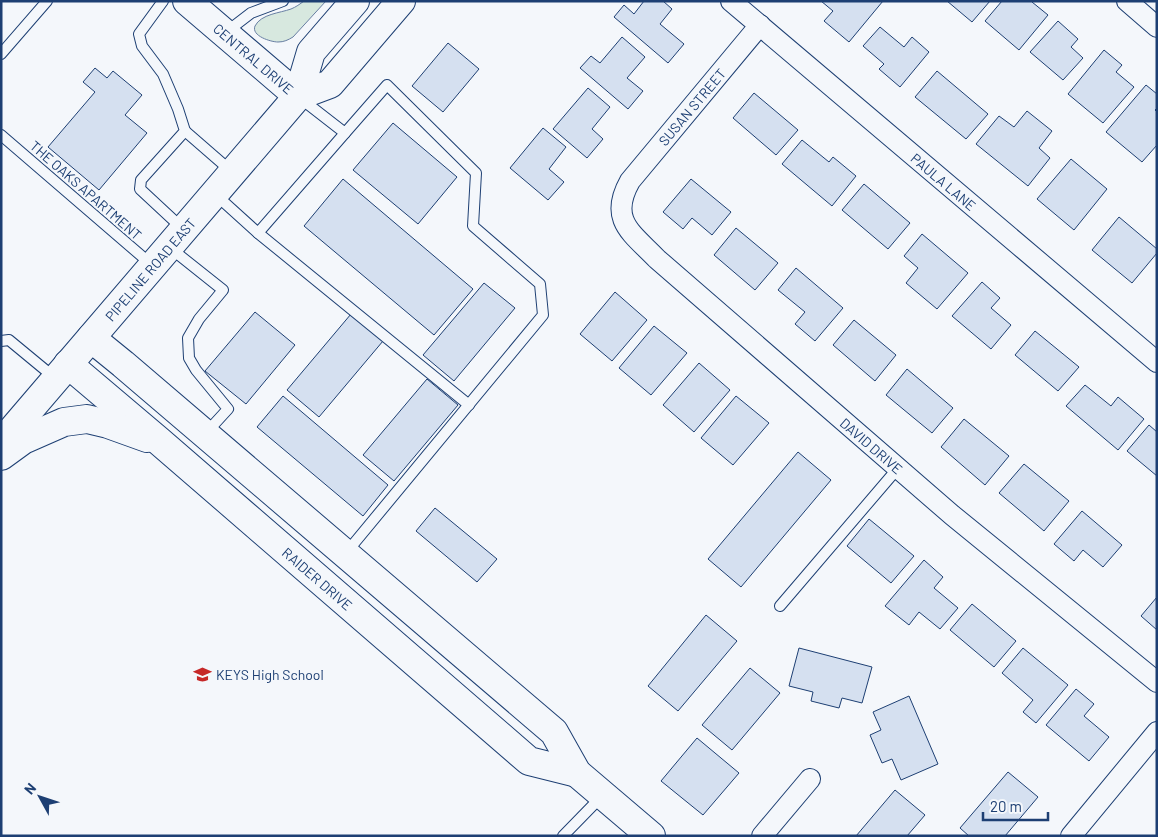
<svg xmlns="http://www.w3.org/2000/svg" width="1158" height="837" viewBox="0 0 1158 837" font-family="Barlow,sans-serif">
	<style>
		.green { fill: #d7e8df; stroke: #687fa3 }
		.building { fill: #d5e0f0; stroke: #1d3f73 }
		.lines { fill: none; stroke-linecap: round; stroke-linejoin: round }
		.service-casing { stroke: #1d3f73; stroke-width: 12 }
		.minor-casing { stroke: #1d3f73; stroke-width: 22 }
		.secondary-casing { stroke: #1d3f73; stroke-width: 30 }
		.service { stroke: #f4f7fb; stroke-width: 10 }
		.minor { stroke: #f4f7fb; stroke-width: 20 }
		.secondary { stroke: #f4f7fb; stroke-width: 28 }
		.labels { text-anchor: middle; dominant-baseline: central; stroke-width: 4; stroke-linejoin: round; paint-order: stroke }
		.street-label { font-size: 14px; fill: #1d3f73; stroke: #f4f7fb }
		.poi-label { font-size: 14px; fill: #1d3f73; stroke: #f4f7fb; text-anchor: start }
	</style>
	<rect width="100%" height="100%" fill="#f4f7fb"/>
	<path class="green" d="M304 1H326L293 37C288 40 284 42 278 42 271 42 251 36 255 26 261 14 280 13 291 9 296 7 300 4 304 1Z"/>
	<g class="building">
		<path d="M644 1H663L672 9 660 24 684 44 668 63 614 17 624 5 634 14Z"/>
		<path d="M821 1H883L849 42 824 21 833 11Z"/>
		<path d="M947 1H990L972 22Z"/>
		<path d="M1002 1H1033L1032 2 1048 15 1019 50 985 21Z"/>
		<path d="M1058 21 1078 39 1071 47 1083 58 1063 80 1030 52Z"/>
		<path d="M880 27 904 47 912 37 929 52 900 87 879 69 884 64 863 46Z"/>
		<path d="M622 37 645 57 627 78 643 91 628 109 580 68 591 56 600 63Z"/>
		<path d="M448 43 479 69 443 112 412 86Z"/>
		<path d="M1104 50 1122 65 1116 72 1134 87 1103 123 1068 94Z"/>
		<path d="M95 68 107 78 113 71 142 95 125 115 147 133 99 190 48 147 95 92 83 82Z"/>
		<path d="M937 71 988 114 966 139 915 97Z"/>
		<path d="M1146 85 1157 94V108L1155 110 1157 112V145L1142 162 1106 132Z"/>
		<path d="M588 88 610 107 592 129 603 139 587 158 553 129Z"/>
		<path d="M754 93 798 130 776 155 733 118Z"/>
		<path d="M1027 111 1052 131 1039 148 1050 158 1028 186 976 144 999 116 1014 127Z"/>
		<path d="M393 123 457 177 418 224 353 170Z"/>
		<path d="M543 128 566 147 549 169 564 182 548 200 510 168Z"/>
		<path d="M802 140 829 162 833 157 856 176 832 206 782 164Z"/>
		<path d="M1071 159 1107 189 1074 230 1037 199Z"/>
		<path d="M343 179 473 289 434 335 304 226Z"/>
		<path d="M691 179 731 212 712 235 692 218 683 229 663 212Z"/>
		<path d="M864 184 910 223 888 249 842 210Z"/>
		<path d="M1119 217 1157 249V253L1132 283 1092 250Z"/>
		<path d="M736 228 778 263 755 290 714 255Z"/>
		<path d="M922 234 968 273 937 309 906 283 918 268 904 256Z"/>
		<path d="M796 268 843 308 815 341 795 324 805 312 778 290Z"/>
		<path d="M982 282 1000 298 991 308 1011 325 991 349 952 316Z"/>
		<path d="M484 283 515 308 454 381 423 355Z"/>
		<path d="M615 292 647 320 612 361 580 334Z"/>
		<path d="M255 312 295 345 246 404 205 371Z"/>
		<path d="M351 314 383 341 319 417 287 390Z"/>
		<path d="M854 320 896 355 875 381 833 345Z"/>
		<path d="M654 326 687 353 651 395 619 368Z"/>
		<path d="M1035 331 1079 367 1058 391 1015 355Z"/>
		<path d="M699 363 730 390 694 432 663 405Z"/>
		<path d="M907 369 953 408 932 433 886 395Z"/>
		<path d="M427 379 458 405 394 481 363 455Z"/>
		<path d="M1085 385 1111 406 1118 397 1144 419 1118 450 1066 406Z"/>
		<path d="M283 396 388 485 363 516 257 427Z"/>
		<path d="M736 396 769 423 733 465 701 438Z"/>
		<path d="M964 419 1009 456 985 485 941 447Z"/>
		<path d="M1149 425 1157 432V476L1127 451Z"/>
		<path d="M798 452 831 480 741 587 708 559Z"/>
		<path d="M1024 464 1069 501 1044 531 999 493Z"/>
		<path d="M435 508 497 559 477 582 416 531Z"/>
		<path d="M1082 511 1122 545 1103 567 1083 550 1074 561 1054 544Z"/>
		<path d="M869 519 914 556 891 583 847 546Z"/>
		<path d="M924 560 943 577 934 588 958 608 940 629 919 612 909 625 885 606Z"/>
		<path d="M1157 597V630L1141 616Z"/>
		<path d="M972 604 1016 641 994 667 950 630Z"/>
		<path d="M706 615 737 641 678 711 648 686Z"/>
		<path d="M799 648 872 667 862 703 842 698 839 708 811 701 813 692 789 686Z"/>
		<path d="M1023 648 1068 685 1036 723 1023 712 1033 700 1002 673Z"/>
		<path d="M750 668 780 693 732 750 702 725Z"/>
		<path d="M1076 689 1094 704 1084 716 1109 737 1089 761 1046 725Z"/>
		<path d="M909 696 938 764 901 780 892 759 882 763 870 735 881 730 873 712Z"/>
		<path d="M697 738 739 773 703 815 661 781Z"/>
		<path d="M1008 772 1038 797 1005 836H969L960 828Z"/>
		<path d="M895 790 925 815 907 836H856Z"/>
	</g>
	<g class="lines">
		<defs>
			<g id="service">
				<path d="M163 1 139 34 142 46 163 74 178 109 185 131 141 180 140 189 183 229"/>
				<path d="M225 33 251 13 283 1"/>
				<path d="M1 54 47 1"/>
				<path d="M300 98 345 133 387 85 476 173 473 226 540 284 543 315 346 553"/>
				<path d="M185 131 231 171"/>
				<path d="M1 135 152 265"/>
				<path d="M216 195 258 233 345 133"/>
				<path d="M258 233 469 405"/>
				<path d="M169 247 223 290 199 319 188 338 189 358 196 370 228 409 206 433"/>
				<path d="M1 341 9 340 55 378"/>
				<path d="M780 606 898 468"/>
				<path d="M563 836 602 796"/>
			</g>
			<g id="minor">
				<path id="s1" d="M731 1 1157 362"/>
				<path d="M1127 1 1157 27"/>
				<path id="s2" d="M760 25 630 181C608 220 632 233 657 259L952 515 1157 682"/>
				<path d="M762 836 810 779"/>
				<path d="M1071 836 1157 732"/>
			</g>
			<g id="secondary">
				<path id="s3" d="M187 1 298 96"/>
				<path d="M298 96 330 84 401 1"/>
				<path d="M91 338 123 364 554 732 577 773 651 836"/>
				<path id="s4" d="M68 364 159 441 529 761 577 773"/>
				<path id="s5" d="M1 443 298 96 311 52 355 1"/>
				<path d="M1 456 23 440 64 422 87 419 108 424 147 438"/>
			</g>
		</defs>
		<use href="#service" class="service-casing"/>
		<use href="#minor" class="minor-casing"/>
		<use href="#secondary" class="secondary-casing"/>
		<use href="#service" class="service"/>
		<use href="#minor" class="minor"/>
		<use href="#secondary" class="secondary"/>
	</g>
	<defs>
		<symbol id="school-bare" viewBox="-9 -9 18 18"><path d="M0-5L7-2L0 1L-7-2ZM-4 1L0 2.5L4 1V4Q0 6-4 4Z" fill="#c62828" stroke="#f4f7fb" stroke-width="2.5" paint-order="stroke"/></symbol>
	</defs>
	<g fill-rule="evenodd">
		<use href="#school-bare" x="190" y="662" width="25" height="25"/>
	</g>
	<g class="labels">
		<g class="street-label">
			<text stroke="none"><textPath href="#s3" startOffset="88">CENTRAL DRIVE</textPath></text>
			<text transform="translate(692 107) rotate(-50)">SUSAN STREET</text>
			<text stroke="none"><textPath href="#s1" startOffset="279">PAULA LANE</textPath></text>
			<text transform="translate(86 190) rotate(41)">THE OAKS APARTMENT</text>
			<text stroke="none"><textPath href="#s5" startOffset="229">PIPELINE ROAD EAST</textPath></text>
			<text stroke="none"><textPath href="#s2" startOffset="580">DAVID DRIVE</textPath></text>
			<text stroke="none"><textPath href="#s4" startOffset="329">RAIDER DRIVE</textPath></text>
		</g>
		<g class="poi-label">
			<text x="216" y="674">KEYS High School</text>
		</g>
	</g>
	<rect width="1158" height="837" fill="none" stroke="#1d3f73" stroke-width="5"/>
	<g transform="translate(40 797) rotate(310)" stroke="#f4f7fb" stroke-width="4" paint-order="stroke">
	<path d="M0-4L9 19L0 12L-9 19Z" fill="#1d3f73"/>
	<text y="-8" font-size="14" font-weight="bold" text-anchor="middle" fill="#1d3f73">N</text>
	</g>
	<path d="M983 812v8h65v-8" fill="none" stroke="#1d3f73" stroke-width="2.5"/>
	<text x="990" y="812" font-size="15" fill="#1d3f73" stroke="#f4f7fb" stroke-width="4" paint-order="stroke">20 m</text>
</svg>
